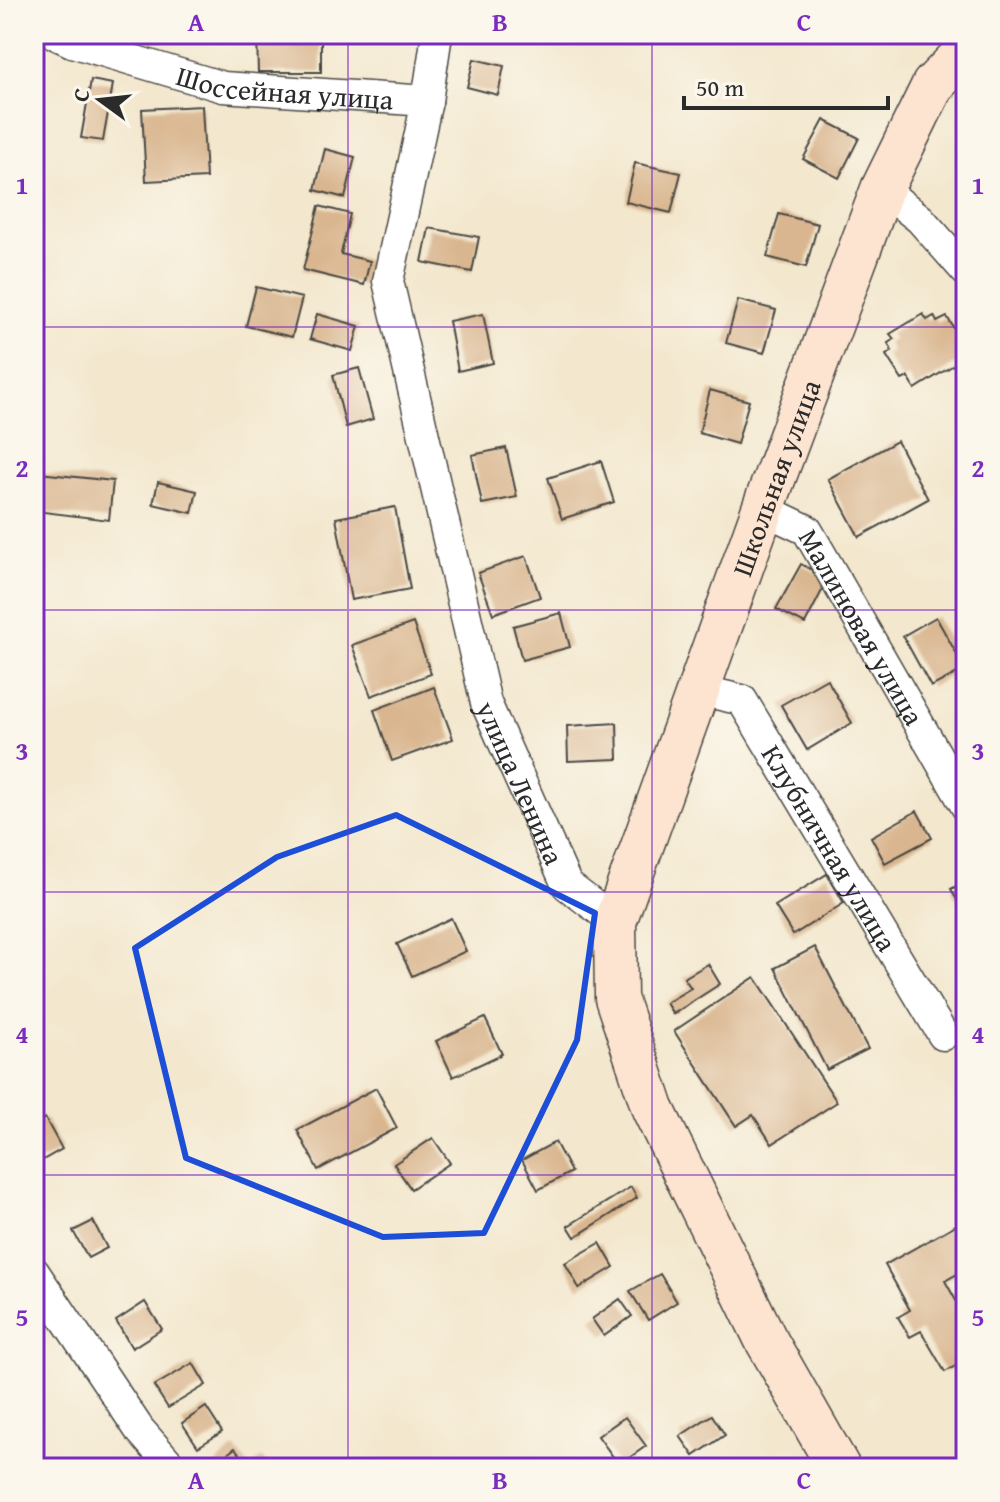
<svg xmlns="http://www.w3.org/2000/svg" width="1000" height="1502" viewBox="0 0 1000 1502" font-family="'Gentium Book Plus',serif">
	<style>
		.building { fill: #d9b68f }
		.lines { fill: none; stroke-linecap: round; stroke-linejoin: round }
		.street-casing { stroke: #494743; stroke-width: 33 }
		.secondary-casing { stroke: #494743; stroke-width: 45 }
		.street { stroke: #fff; stroke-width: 30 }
		.secondary { stroke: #fde4d1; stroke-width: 42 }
		.marked { fill: none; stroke: #1d4ed8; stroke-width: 6; stroke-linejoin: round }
		.grid { fill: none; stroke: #7b2cbf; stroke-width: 2; stroke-opacity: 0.55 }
		.labels { text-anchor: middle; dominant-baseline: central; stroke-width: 8; stroke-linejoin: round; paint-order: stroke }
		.street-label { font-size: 28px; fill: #2b2b2b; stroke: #fbf7ec }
		.neatline { fill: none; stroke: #7b2cbf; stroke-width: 3 }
		.grid-label { font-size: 26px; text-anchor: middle; font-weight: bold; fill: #7b2cbf }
	</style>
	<rect width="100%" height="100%" fill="#fbf7ec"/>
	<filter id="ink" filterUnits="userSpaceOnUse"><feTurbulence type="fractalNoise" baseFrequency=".0125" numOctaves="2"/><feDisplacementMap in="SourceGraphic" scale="16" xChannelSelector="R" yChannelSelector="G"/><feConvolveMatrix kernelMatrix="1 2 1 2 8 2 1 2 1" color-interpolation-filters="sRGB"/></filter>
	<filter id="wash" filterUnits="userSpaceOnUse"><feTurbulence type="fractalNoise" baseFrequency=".006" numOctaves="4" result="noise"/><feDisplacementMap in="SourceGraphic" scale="32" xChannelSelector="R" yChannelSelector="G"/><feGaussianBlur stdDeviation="1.8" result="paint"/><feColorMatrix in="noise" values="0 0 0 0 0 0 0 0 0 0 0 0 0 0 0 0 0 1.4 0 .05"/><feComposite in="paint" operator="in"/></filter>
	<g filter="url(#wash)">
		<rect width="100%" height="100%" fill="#f3e7cd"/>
		<g id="blocks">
			<g class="building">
				<path d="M82 34H130L134 42 93 60Z"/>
				<path d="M257 34H321V72H258Z"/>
				<path d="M474 59 504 66 498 95 467 87Z"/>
				<path d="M91 80 113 84 103 141 81 138Z"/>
				<path d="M202 106 206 178 146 181 142 109Z"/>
				<path d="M824 120 859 138 839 178 803 159Z"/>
				<path d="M325 149 355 157 345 198 315 190Z"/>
				<path d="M635 163 681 173 671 213 626 202Z"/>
				<path d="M319 206 350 214 341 254 370 261 364 285 303 270Z"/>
				<path d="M779 214 818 224 806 267 767 257Z"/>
				<path d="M429 228 479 237 472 272 422 262Z"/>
				<path d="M256 287 302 298 292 337 246 326Z"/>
				<path d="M738 300 776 310 764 353 726 343Z"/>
				<path d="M317 314 359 326 352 351 310 339Z"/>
				<path d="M483 314 493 363 458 371 449 321Z"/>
				<path d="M923 314 927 320 934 316 937 322 947 317 965 346 955 352 960 361 915 389 908 377 902 380 886 355 892 351 888 343 894 339 890 334Z"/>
				<path d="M359 368 373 419 346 427 333 375Z"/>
				<path d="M710 390 749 401 737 444 699 433Z"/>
				<path d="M897 441 928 499 859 537 828 479Z"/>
				<path d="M506 448 517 497 482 504 472 455Z"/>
				<path d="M601 461 614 502 562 519 548 478Z"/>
				<path d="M39 473 113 481 109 520 35 511Z"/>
				<path d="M158 482 197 491 192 513 153 504Z"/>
				<path d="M395 507 410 589 351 600 336 518Z"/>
				<path d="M526 556 540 597 493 614 478 573Z"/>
				<path d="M801 564 828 579 805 624 776 609Z"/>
				<path d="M561 613 570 647 522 660 513 626Z"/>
				<path d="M936 617 965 669 931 687 903 636Z"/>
				<path d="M413 623 431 674 371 696 352 645Z"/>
				<path d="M827 679 852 723 807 750 781 705Z"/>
				<path d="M434 687 453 739 392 761 374 710Z"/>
				<path d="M617 723 618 759 568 761 567 726Z"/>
				<path d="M917 811 932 838 885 863 871 837Z"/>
				<path d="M827 874 844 903 793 935 775 906Z"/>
				<path d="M966 881V916L951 889Z"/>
				<path d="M451 918 466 951 412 976 397 944Z"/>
				<path d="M815 947 868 1049 827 1070 775 968Z"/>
				<path d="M708 964 720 984 673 1014 666 1003 691 988 684 978Z"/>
				<path d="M755 977 837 1102 772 1144 753 1115 736 1126 674 1031Z"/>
				<path d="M485 1018 502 1054 453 1077 436 1041Z"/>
				<path d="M376 1088 397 1128 318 1170 297 1130Z"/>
				<path d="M45 1118 62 1149 34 1165V1125Z"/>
				<path d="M433 1138 450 1163 411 1189 394 1164Z"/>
				<path d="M555 1142 571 1172 538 1190 522 1160Z"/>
				<path d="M631 1187 637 1198 575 1237 568 1226Z"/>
				<path d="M93 1221 107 1248 88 1258 73 1231Z"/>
				<path d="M963 1221 966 1226V1269L945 1281 963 1313 966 1312V1360L945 1372 921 1331 910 1337 898 1317 910 1310 885 1265Z"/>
				<path d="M600 1243 614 1267 579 1288 565 1263Z"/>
				<path d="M660 1274 677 1302 648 1320 630 1291Z"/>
				<path d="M620 1299 632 1316 604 1336 592 1319Z"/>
				<path d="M145 1302 162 1329 132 1348 116 1321Z"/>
				<path d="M193 1363 206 1385 168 1408 154 1386Z"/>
				<path d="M206 1407 222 1432 198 1447 182 1423Z"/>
				<path d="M712 1415 725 1435 694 1456 680 1436Z"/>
				<path d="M625 1417 646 1446 619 1465 598 1436Z"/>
				<path d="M235 1448 250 1467 262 1458 270 1468H218L215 1464Z"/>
			</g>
		</g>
	</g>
	<g filter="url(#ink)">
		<use href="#blocks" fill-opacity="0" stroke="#494743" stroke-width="2"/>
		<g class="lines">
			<defs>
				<g id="street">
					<path id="s1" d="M55 34 72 42 223 87 427 101"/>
					<path id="s2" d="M437 34 427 101 388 281 486 703 567 885 615 922"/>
					<path d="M882 189 920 219 966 271"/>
					<path id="s3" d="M763 509 807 530 966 806"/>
					<path id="s4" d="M699 690 742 700 943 1035"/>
					<path d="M34 1272 139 1429 173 1468"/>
				</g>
				<g id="secondary">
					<path id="s5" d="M839 1468 765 1338 653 1109 616 998 615 922 763 509 882 189 933 85 966 51"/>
				</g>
			</defs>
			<use href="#street" class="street-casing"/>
			<use href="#secondary" class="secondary-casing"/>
			<use href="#street" class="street"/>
			<use href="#secondary" class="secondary"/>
		</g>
	</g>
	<path class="marked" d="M396 815 595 913 577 1040 484 1233 383 1237 186 1158 135 948 277 857Z"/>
	<path class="grid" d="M348 34V1468M652 34V1468M34 327H966M34 610H966M34 892H966M34 1175H966"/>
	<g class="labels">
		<g class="street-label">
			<text stroke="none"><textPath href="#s1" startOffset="238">Шоссейная улица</textPath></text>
			<text stroke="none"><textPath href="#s5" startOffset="1070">Школьная улица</textPath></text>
			<text stroke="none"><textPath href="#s3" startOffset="160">Малиновая улица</textPath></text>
			<text stroke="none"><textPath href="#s2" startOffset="772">улица Ленина</textPath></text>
			<text stroke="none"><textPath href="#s4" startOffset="216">Клубничная улица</textPath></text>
		</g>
	</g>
	<rect width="1000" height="1502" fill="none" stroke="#fbf7ec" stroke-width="88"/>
	<g transform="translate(100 100) rotate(285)" stroke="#fbf7ec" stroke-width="6" paint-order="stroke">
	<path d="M0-6L14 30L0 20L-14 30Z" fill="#2b2b2b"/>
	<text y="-12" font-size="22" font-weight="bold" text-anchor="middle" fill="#2b2b2b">С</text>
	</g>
	<path d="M684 96v12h204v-12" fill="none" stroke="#2b2b2b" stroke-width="4"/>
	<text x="696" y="96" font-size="24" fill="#2b2b2b" stroke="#fbf7ec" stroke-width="6" paint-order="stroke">50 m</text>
	<rect x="44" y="44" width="912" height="1414" class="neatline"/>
	<g class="grid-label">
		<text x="196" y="31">A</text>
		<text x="500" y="31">B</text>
		<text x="804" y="31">C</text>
		<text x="22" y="194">1</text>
		<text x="978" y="194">1</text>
		<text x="22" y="477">2</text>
		<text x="978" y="477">2</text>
		<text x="22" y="760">3</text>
		<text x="978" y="760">3</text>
		<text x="22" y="1043">4</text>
		<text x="978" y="1043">4</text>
		<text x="22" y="1326">5</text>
		<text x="978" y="1326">5</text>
		<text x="196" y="1489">A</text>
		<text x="500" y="1489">B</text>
		<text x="804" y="1489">C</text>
	</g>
</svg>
